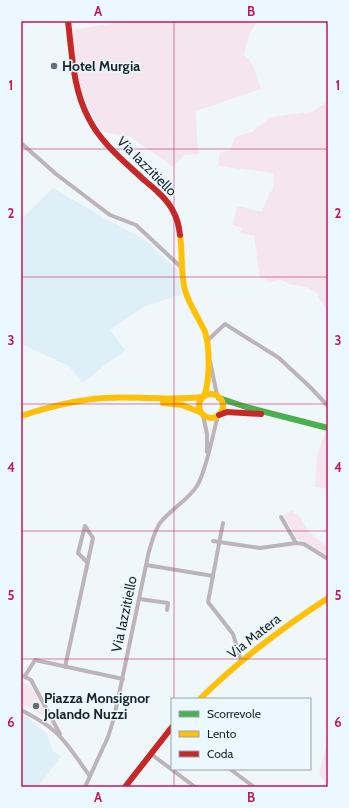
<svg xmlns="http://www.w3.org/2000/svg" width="349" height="808" viewBox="0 0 349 808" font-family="Cabin,sans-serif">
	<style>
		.built { fill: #dfeff8 }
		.green { fill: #f5e5ee }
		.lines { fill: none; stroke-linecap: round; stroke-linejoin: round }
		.street { stroke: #bdb4b9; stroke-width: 4 }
		.fast { stroke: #4caf50; stroke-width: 6 }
		.slow { stroke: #ffc107; stroke-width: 6 }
		.jam { stroke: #c62828; stroke-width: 6 }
		.grid { fill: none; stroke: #c2185b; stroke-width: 1; stroke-opacity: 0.55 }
		.poi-dot { fill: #646e74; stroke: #ecf8ff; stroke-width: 1.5 }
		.labels { text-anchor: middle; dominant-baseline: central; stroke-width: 3; stroke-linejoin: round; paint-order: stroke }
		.poi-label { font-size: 14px; font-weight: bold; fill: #19242b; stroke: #ecf8ff; text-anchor: start }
		.street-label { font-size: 14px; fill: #19242b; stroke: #ecf8ff }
		.neatline { fill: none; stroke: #c2185b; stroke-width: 1.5 }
		.grid-label { font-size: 13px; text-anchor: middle; font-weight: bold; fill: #c2185b }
	</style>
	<rect width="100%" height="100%" fill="#f0f7fb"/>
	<g class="built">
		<path d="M53 188 108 220 144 239 177 270 182 294 143 307 110 330 125 350 82 383 69 366 21 344V216L24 217Z"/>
		<path d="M21 714 28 718 47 734 53 751 61 756 38 787H21Z"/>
	</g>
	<g class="green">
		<path d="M128 21H260C249 27 247 43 244 55 254 61 257 78 261 89L196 111 197 138 199 154 184 155 173 167 131 137 103 132C80 101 75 67 71 30Z"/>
		<path d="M328 101V312L323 305 316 292 307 287 289 284 280 279 270 283 267 281 265 277 260 278 254 236 240 233 242 228 233 225 237 206 262 212 270 192 273 190 274 173 218 166 220 152 230 151 235 137 252 132 270 117 311 112Z"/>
		<path d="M325 432 328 434V489L315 487 317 456Z"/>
		<path d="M292 511 299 516 309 532 328 548V556L307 543 298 539 283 515Z"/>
		<path d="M21 680 32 688 48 716 47 717H44L30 708 21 704Z"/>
		<path d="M328 738V787L319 774Z"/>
	</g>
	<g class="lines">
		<g class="street">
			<path d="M21 143 56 174 110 215 136 225 182 268"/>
			<path d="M207 341 225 324 279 358 310 387 328 406"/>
			<path d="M210 361 217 395"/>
			<path d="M203 415 207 434V452"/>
			<path d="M281 517 296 543"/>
			<path d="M223 523 208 602 233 634 241 660"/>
			<path d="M213 541 260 548 296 543 304 544 328 559"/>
			<path d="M146 565 213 576"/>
			<path d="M140 599 168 603 167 610"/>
			<path d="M65 667 93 538 85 526 78 553 88 563"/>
			<path d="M21 675 31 680 60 734"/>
			<path d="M25 676 35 660 123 679"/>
			<path d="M21 710C32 716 43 721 53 730 68 742 78 761 90 776"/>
			<path d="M151 754 195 787"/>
			<path d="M230 769 254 787"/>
			<path d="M85 787 108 737 114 718 149 551C152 542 154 532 160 523 171 509 187 501 197 486 207 469 212 436 218 416"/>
		</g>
		<path class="fast" d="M219 398 246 407 328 428"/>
		<g class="slow">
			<path d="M180 235C183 253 180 272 185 290 189 305 199 318 205 332 210 347 210 381 204 396"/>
			<circle cx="211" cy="406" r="12"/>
			<path d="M163 403 182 405 200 412"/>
			<path d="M21 416C48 407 76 400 104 398 137 396 169 401 202 397"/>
			<path d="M200 699C239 660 282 628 328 598"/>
		</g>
		<g class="jam">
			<path d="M68 21C72 54 73 90 89 119 101 143 125 162 144 180 155 189 167 199 173 211 177 218 179 226 180 235"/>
			<path d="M219 415 227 412 261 414"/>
			<path d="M125 787 172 727"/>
		</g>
	</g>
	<path class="grid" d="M174 21V699M21 149H328M21 277H328M21 404H328M21 531H328M21 659H328M174 769V787"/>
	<g class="poi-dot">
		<circle cx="54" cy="66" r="4"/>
		<circle cx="36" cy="706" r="4"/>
	</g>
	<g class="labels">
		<g class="poi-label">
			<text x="62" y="66">Hotel Murgia</text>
			<text x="44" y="698">Piazza Monsignor<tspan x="44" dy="16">Jolando Nuzzi</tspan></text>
		</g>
		<g class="street-label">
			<text transform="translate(147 166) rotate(45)">Via Iazzitiello</text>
			<text transform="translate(124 614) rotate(-78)">Via Iazzitiello</text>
			<text transform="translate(254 636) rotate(-38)">Via Matera</text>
		</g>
	</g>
	<rect width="349" height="808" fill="none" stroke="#ecf8ff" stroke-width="44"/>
	<rect x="171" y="698" width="140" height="72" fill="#ecf8ff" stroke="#98a3aa"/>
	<rect x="179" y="711" width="20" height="6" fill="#4caf50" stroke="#98a3aa"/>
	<text x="207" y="718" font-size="12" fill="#19242b">Scorrevole</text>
	<rect x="179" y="731" width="20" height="6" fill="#ffc107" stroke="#98a3aa"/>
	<text x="207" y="738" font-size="12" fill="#19242b">Lento</text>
	<rect x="179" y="751" width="20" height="6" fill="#c62828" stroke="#98a3aa"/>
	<text x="207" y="758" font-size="12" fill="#19242b">Coda</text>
	<rect x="22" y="22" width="305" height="764" class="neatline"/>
	<g class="grid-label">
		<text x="98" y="16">A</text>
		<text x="251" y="16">B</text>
		<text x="11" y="90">1</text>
		<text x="338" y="90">1</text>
		<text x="11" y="218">2</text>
		<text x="338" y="218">2</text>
		<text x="11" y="345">3</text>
		<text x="338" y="345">3</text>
		<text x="11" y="472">4</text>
		<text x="338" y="472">4</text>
		<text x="11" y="600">5</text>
		<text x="338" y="600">5</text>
		<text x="11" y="727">6</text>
		<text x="338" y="727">6</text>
		<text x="98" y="802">A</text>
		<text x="251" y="802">B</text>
	</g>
</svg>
